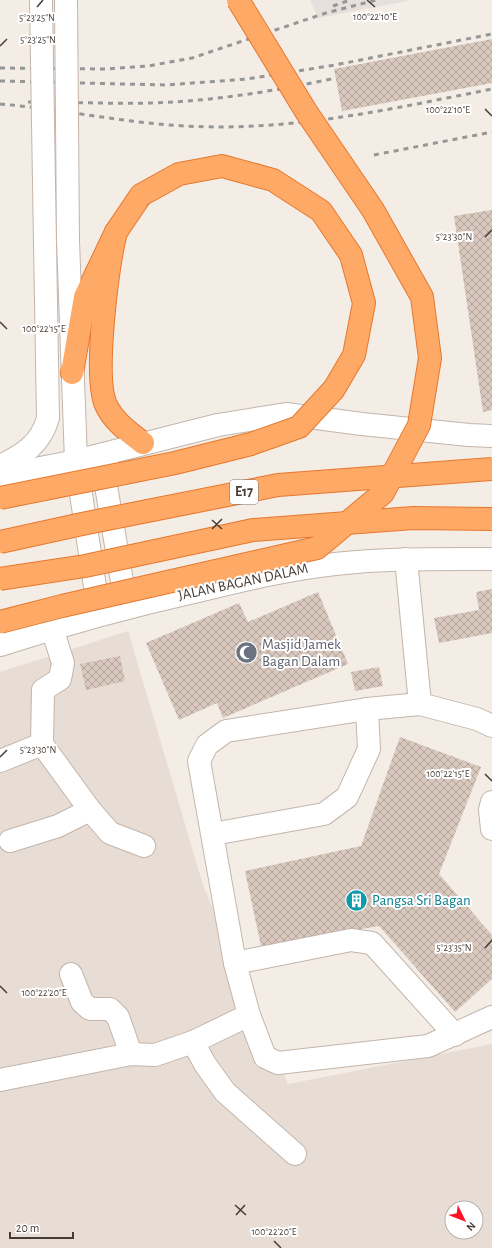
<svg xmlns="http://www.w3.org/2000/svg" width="492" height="1248" viewBox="0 0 492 1248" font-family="'Alegreya Sans',sans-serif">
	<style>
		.residential { fill: #e8ddd4; fill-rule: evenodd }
		.industrial { fill: #e6dfdb }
		.building { fill: url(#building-cross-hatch) }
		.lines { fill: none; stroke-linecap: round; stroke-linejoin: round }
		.minor-casing { stroke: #c3b5ab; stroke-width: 24 }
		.highway-casing { stroke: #e6782e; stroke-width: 24 }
		.minor { stroke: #fff; stroke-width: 22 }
		.highway { stroke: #ffa966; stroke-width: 22 }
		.rail { stroke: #969696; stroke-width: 3; stroke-dasharray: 5 5; stroke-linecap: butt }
		.minor-bridge-casing { stroke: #c3b5ab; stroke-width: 24; stroke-linecap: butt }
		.highway-bridge-casing { stroke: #e6782e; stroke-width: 24; stroke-linecap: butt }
		.minor-bridge { stroke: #fff; stroke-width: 22 }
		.highway-bridge { stroke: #ffa966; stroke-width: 22 }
		.ticks { fill: none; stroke: #473c35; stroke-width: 1.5 }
		.labels { text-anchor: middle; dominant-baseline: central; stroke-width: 4; stroke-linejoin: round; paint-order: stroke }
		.shield { fill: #fff; stroke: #7e7672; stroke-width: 1 }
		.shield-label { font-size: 14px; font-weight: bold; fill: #473c35 }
		.street-label { font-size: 15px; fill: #473c35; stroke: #fff }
		.worship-label { font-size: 15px; fill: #5b616d; stroke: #fff; text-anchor: start }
		.culture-label { font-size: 15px; fill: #0d838f; stroke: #fff; text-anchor: start }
		.ticks-label { font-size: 10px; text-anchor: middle; fill: #473c35; stroke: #fff; stroke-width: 4; stroke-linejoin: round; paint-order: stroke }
	</style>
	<defs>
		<pattern id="building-cross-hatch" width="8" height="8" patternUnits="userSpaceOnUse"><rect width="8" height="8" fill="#d9c8be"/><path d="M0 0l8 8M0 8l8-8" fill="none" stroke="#b2a49b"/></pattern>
	</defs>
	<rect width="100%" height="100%" fill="#f4ede6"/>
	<path class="residential" d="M128 631 203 885 288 1084 492 1044V1248H0V672ZM452 1208H476V1232H452Z"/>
	<path class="industrial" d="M310 0H412L318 18Z"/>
	<g class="building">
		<path d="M492 39V83L342 111 334 69Z"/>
		<path d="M492 210V410L483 412 454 216Z"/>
		<path d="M492 589V633L439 643 434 618 479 610 476 592Z"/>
		<path d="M318 592 348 664 223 718 217 703 179 720 146 643 239 603 248 622Z"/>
		<path d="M120 656 125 681 86 690 80 664Z"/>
		<path d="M379 667 383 686 355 691 351 672Z"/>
		<path d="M400 737 481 767 439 874 492 935V979L455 1012 379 926 261 946 245 871 361 846Z"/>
	</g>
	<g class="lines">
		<defs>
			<g id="minor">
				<path d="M68 240 76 461 96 593 94 600 84 613"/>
				<path d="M107 460 103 468 123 587 129 599 137 605"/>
				<path d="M0 466C23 455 41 444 48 418L45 244"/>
				<path d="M0 476 76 461 218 425 286 414 362 424 469 435 492 436"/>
				<path d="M406 559 420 704"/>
				<path d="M52 628 63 663 60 679 43 690 42 744 90 810 110 833 144 846"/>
				<path d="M0 645C65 624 131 606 198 591 243 580 289 569 335 564 387 558 440 559 492 559"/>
				<path d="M492 726 477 719 420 704 367 709 226 731 207 745 199 761 235 963 249 1015 265 1057 278 1063 428 1046 492 1017"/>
				<path d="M0 761 42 744"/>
				<path d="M492 802 490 810 492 829"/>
				<path d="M213 834 324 814 347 797 369 749 367 709"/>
				<path d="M10 841 58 826 90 810"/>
				<path d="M235 963 351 940 372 943 455 1035"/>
				<path d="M71 974 82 1002 90 1009H110L118 1017 131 1054"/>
				<path d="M193 1042 205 1064 225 1092 295 1154"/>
				<path d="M0 1080 131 1054 155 1055 193 1042 249 1015"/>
			</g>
			<g id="highway">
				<path d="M116 232C108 264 93 376 106 405 114 422 129 432 143 443"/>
				<path d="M72 373 85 297 116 232 141 195"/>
			</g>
		</defs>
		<use href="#minor" class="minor-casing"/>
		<use href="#highway" class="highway-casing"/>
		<use href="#minor" class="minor"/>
		<use href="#highway" class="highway"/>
		<g class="rail">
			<path d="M333 6 350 0"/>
			<path d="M0 68 105 69 148 66 192 58 326 13 376 0"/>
			<path d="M0 81 166 85 247 79 335 65 492 34"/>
			<path d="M28 102C69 102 111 104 152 103 214 101 275 91 336 78"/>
			<path d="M0 104C62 109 124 123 186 126 290 132 391 109 492 89"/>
			<path d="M374 155 492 132"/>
		</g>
		<defs>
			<g id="minor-bridge">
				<path d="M41 0 45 244"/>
				<path d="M66 0 68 240"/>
			</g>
			<g id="highway-bridge">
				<path d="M0 498 175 463 251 444 299 427 334 389 354 355 364 303 351 255 321 211 273 180 222 166 179 174 141 195"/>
				<path d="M0 542 82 524 278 485 492 469"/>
				<path d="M0 579 85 566 253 530 413 518 492 519"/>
				<path d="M0 622 62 606 317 548 383 493 419 425 430 358 422 297 373 210 307 113 238 0"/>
			</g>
		</defs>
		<use href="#minor-bridge" class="minor-bridge-casing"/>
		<use href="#highway-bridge" class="highway-bridge-casing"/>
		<use href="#minor-bridge" class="minor-bridge"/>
		<use href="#highway-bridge" class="highway-bridge"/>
	</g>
	<path class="ticks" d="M367 0 375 7M37 7 43 0M0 46 7 39M485 109 492 116M485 237 492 230M0 322 7 329M212 520 222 529M212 529 222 519M0 757 7 750M485 774 492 781M485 948 492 940M0 986 7 993M235 1205 246 1215M236 1215 245 1205M274 1241 281 1248"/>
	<defs>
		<symbol id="mosque-disc" viewBox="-11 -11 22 22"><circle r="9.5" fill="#6b7280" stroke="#fff"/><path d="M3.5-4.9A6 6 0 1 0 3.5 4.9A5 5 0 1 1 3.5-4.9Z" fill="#fff"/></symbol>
		<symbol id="building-disc" viewBox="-11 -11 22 22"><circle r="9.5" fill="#0f9aa8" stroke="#fff"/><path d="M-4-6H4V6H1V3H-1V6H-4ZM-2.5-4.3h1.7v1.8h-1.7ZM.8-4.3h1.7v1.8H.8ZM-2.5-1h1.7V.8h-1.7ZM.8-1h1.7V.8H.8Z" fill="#fff"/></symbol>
	</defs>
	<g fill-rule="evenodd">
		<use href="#mosque-disc" x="234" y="640" width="25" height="25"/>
		<use href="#building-disc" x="344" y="888" width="25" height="25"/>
	</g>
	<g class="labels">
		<rect class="shield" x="230" y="480" width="28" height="24" rx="3"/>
		<g class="shield-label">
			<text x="244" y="492">E17</text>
		</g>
		<g class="street-label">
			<text transform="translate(243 582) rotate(-12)">JALAN BAGAN DALAM</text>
		</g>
		<g class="worship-label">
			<text x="262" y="644">Masjid Jamek<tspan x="262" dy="17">Bagan Dalam</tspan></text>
		</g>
		<g class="culture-label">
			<text x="372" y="900">Pangsa Sri Bagan</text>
		</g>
	</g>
	<g class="ticks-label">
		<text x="375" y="20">100°22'10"E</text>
		<text x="37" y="21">5°23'25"N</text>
		<text x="38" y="43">5°23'25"N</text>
		<text x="448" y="113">100°22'10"E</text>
		<text x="454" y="240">5°23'30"N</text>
		<text x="44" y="332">100°22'15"E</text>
		<text x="38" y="753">5°23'30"N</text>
		<text x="448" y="777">100°22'15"E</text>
		<text x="454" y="951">5°23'35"N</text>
		<text x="44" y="996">100°22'20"E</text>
		<text x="274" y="1235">100°22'20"E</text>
	</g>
	<g transform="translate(464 1220) rotate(133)"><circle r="19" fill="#ffffff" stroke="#b5b1ae"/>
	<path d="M0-3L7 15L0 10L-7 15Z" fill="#ff1226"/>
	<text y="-6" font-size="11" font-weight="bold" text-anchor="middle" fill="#473c35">N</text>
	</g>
	<path d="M10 1232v6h63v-6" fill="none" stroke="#473c35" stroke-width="2"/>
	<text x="16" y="1232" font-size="12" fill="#473c35" stroke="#ffffff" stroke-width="3" paint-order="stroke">20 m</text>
</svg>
